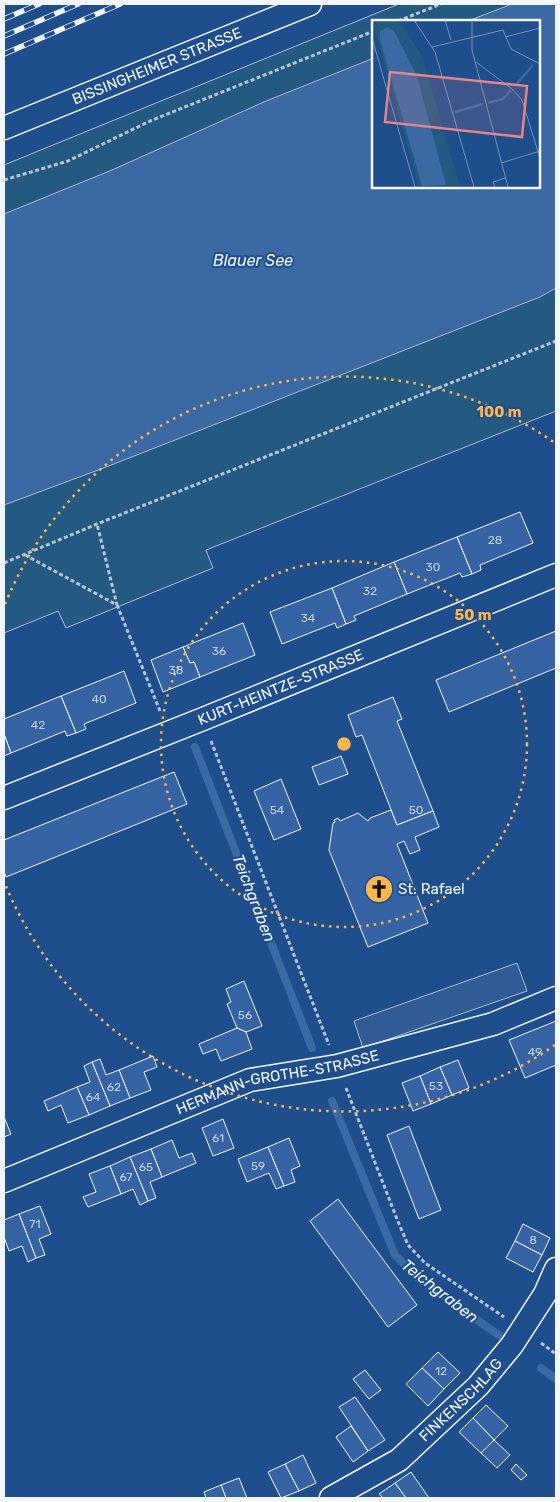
<svg xmlns="http://www.w3.org/2000/svg" width="560" height="1502" viewBox="0 0 560 1502" font-family="Rubik,sans-serif">
	<style>
		.green { fill: #245a82; stroke: #a8bbd7; fill-rule: evenodd }
		.parking { fill: #305b95; stroke: #a8bbd7 }
		.water { fill: #3b69a3; stroke: #a8bbd7 }
		.lines { fill: none; stroke-linecap: round; stroke-linejoin: round }
		.stream { stroke: #3b69a3; stroke-width: 8 }
		.building { fill: #3563a3; stroke: #f2f6ff }
		.street-casing { stroke: #f2f6ff; stroke-width: 25 }
		.path { stroke: #b3c4dc; stroke-width: 3; stroke-dasharray: 4 2.5; stroke-linecap: butt }
		.street { stroke: #1f4e8c; stroke-width: 22 }
		.rail-casing { stroke: #f2f6ff; stroke-width: 5.5 }
		.rail { stroke: #1f4e8c; stroke-width: 4; stroke-dasharray: 11; stroke-linecap: butt }
		.ring { fill: none; stroke: #ffb74d; stroke-width: 2.5; stroke-dasharray: 2.5 5 }
		.labels { text-anchor: middle; dominant-baseline: central; stroke-width: 4; stroke-linejoin: round; paint-order: stroke }
		.number-label { font-size: 12px; fill: #c3d1e8 }
		.street-label { font-size: 15px; fill: #f2f6ff; stroke: #1f4e8c }
		.poi-label { font-size: 15px; fill: #f2f6ff; stroke: #1f4e8c; text-anchor: start }
		.water-label { font-size: 16px; font-style: italic; fill: #f2f6ff; stroke: #1f4e8c }
		.inset-river { fill: none; stroke: #3b69a3; stroke-width: 2.5 }
		.inset-road { fill: none; stroke: #7391ba; stroke-width: 1 }
		.view { fill: #e38589; fill-opacity: 0.15; stroke: #e38589; stroke-width: 2.5 }
		.inset-edge { fill: none; stroke: #f2f6ff; stroke-width: 2.5 }
		.centre { fill: #ffb74d; stroke: #1f4e8c; stroke-width: 2.5 }
		.ring-label { font-size: 15px; text-anchor: middle; font-weight: bold; fill: #ffb74d; stroke: #1f4e8c; stroke-width: 4; stroke-linejoin: round; paint-order: stroke }
	</style>
	<rect width="100%" height="100%" fill="#1f4e8c"/>
	<path class="green" d="M399 4H556V411L206 550 213 568 66 628 58 611 4 633V165ZM374 21H539V186H374Z"/>
	<path class="parking" d="M517 963 527 991 363 1048 354 1021Z"/>
	<path class="water" d="M512 4H556V288L540 297 101 469 4 505V214L112 170 266 101 374 58V186H539V21H468Z"/>
	<g class="lines">
		<g class="stream">
			<path d="M195 747 312 1048"/>
			<path d="M332 1101 395 1255 419 1279 500 1336"/>
			<path d="M541 1368 556 1379"/>
		</g>
	</g>
	<g class="building">
		<path d="M520 512 533 543 480 565 481 570 472 574 457 537Z"/>
		<path d="M457 537 472 574 462 577 460 573 407 594 394 562Z"/>
		<path d="M394 562 407 594 354 616 356 620 346 624 332 588Z"/>
		<path d="M332 588 346 624 337 628 335 623 282 644 270 612Z"/>
		<path d="M243 623 255 655 200 677 194 662 190 663 183 647Z"/>
		<path d="M556 631V668L449 712 436 680Z"/>
		<path d="M183 647 190 663 194 662 200 677 163 692 151 660Z"/>
		<path d="M124 671 136 703 84 724 86 729 76 733 61 696Z"/>
		<path d="M61 696 76 733 67 736 65 731 11 753 4 734V719Z"/>
		<path d="M393 697 402 719 397 721 433 811 397 825 362 735 356 737 348 715Z"/>
		<path d="M4 734 11 753 4 756Z"/>
		<path d="M341 756 348 774 319 785 312 767Z"/>
		<path d="M174 772 187 804 6 877 4 871V840Z"/>
		<path d="M281 779 301 829 274 840 254 791Z"/>
		<path d="M391 810 397 825 433 811 439 827 415 837 420 850 410 854 404 841 397 844 428 923 368 947 329 850 333 823 335 822 334 820 338 818 340 821 358 813 368 821 370 818Z"/>
		<path d="M244 981 262 1026 246 1032 237 1028 227 1004 231 1002 226 989Z"/>
		<path d="M556 1021V1065L525 1078 509 1040Z"/>
		<path d="M237 1028 246 1032 252 1049 221 1061 216 1049 203 1054 199 1044Z"/>
		<path d="M153 1056 157 1067 144 1072 151 1090 130 1098 119 1070Z"/>
		<path d="M100 1059 106 1075 119 1070 130 1098 110 1106 92 1062Z"/>
		<path d="M458 1060 469 1088 452 1095 440 1067Z"/>
		<path d="M92 1062 110 1106 89 1115 77 1087 90 1082 84 1066Z"/>
		<path d="M440 1067 452 1095 431 1104 420 1076Z"/>
		<path d="M420 1076 431 1104 413 1111 402 1083Z"/>
		<path d="M77 1087 89 1115 68 1123 61 1105 48 1111 44 1101Z"/>
		<path d="M4 1117 11 1134 4 1137Z"/>
		<path d="M223 1119 234 1148 213 1156 202 1128Z"/>
		<path d="M409 1126 441 1210 419 1219 387 1135Z"/>
		<path d="M289 1138 300 1166 291 1170 295 1182 284 1186 268 1147Z"/>
		<path d="M172 1140 179 1158 192 1153 196 1163 162 1177 151 1149Z"/>
		<path d="M268 1147 284 1186 276 1189 269 1173 247 1182 238 1159Z"/>
		<path d="M151 1149 162 1177 150 1182 156 1198 148 1201 130 1157Z"/>
		<path d="M130 1157 148 1201 140 1205 133 1189 121 1194 110 1166Z"/>
		<path d="M110 1166 121 1194 88 1207 83 1197 96 1192 89 1174Z"/>
		<path d="M338 1199 417 1305 388 1327 310 1221Z"/>
		<path d="M40 1206 51 1234 39 1239 45 1255 36 1258 19 1214Z"/>
		<path d="M19 1214 36 1258 28 1262 22 1246 9 1251 4 1237V1220Z"/>
		<path d="M523 1224 550 1238 542 1255 515 1241Z"/>
		<path d="M515 1241 542 1255 533 1272 506 1258Z"/>
		<path d="M438 1352 460 1373 444 1389 422 1368Z"/>
		<path d="M422 1368 444 1389 428 1406 406 1384Z"/>
		<path d="M365 1370 381 1390 369 1399 353 1379Z"/>
		<path d="M355 1397 385 1440 368 1451 339 1407Z"/>
		<path d="M486 1405 508 1426 494 1440 473 1418Z"/>
		<path d="M473 1418 494 1440 481 1453 459 1432Z"/>
		<path d="M351 1426 368 1451 353 1462 336 1437Z"/>
		<path d="M494 1440 510 1455 497 1468 481 1453Z"/>
		<path d="M303 1455 316 1483 299 1491 285 1464Z"/>
		<path d="M285 1464 299 1491 281 1498 268 1472Z"/>
		<path d="M516 1464 527 1475 521 1480 511 1470Z"/>
		<path d="M411 1472 429 1498H406L395 1483Z"/>
		<path d="M239 1478 247 1498H226L221 1485Z"/>
		<path d="M395 1483 406 1498H383L379 1494Z"/>
		<path d="M221 1485 226 1498H206L204 1492Z"/>
	</g>
	<g class="lines">
		<defs>
			<g id="street">
				<path id="s1" d="M4 128 310 4"/>
				<path id="s2" d="M4 798 203 719 556 575"/>
				<path id="s3" d="M4 1181 250 1080 337 1066 493 1024 556 998"/>
				<path id="s4" d="M331 1498 399 1460 478 1386 512 1345 545 1294 556 1269"/>
			</g>
		</defs>
		<use href="#street" class="street-casing"/>
		<g class="path">
			<path d="M398 21 441 4"/>
			<path d="M4 180 68 161 150 121 374 31"/>
			<path d="M25 555 117 605 97 524"/>
			<path d="M4 563 97 524 556 341"/>
			<path d="M117 605 160 711"/>
			<path d="M211 741 329 1045"/>
			<path d="M346 1088 397 1219 408 1245 425 1263 504 1317"/>
			<path d="M541 1343 556 1354"/>
		</g>
		<use href="#street" class="street"/>
		<defs>
			<g id="rail">
				<path d="M4 19 39 4"/>
				<path d="M4 36 78 4"/>
				<path d="M4 54 120 4"/>
			</g>
		</defs>
		<use href="#rail" class="rail-casing"/>
		<use href="#rail" class="rail"/>
	</g>
	<g class="ring">
		<circle cx="344" cy="744" r="183"/>
		<path d="M555 1045A367 367 0 0 1 5 884M5 604A367 367 0 0 1 555 443"/>
	</g>
	<defs>
		<symbol id="church-disc" viewBox="-11 -11 22 22"><circle r="9.5" fill="#ffb74d" stroke="#1f4e8c"/><path d="M-1.2-6h2.4v3.5h3.3v2.4h-3.3V6h-2.4V-.1h-3.3v-2.4h3.3Z" fill="#111"/></symbol>
	</defs>
	<g fill-rule="evenodd">
		<use href="#church-disc" x="363" y="873" width="32" height="32"/>
	</g>
	<g class="labels">
		<g class="number-label">
			<text x="495" y="540">28</text>
			<text x="433" y="567">30</text>
			<text x="370" y="591">32</text>
			<text x="308" y="618">34</text>
			<text x="219" y="651">36</text>
			<text x="176" y="670">38</text>
			<text x="99" y="699">40</text>
			<text x="38" y="725">42</text>
			<text x="277" y="810">54</text>
			<text x="416" y="810">50</text>
			<text x="245" y="1015">56</text>
			<text x="535" y="1052">49</text>
			<text x="436" y="1086">53</text>
			<text x="114" y="1087">62</text>
			<text x="93" y="1097">64</text>
			<text x="218" y="1138">61</text>
			<text x="258" y="1166">59</text>
			<text x="146" y="1167">65</text>
			<text x="126" y="1177">67</text>
			<text x="35" y="1224">71</text>
			<text x="533" y="1240">8</text>
			<text x="441" y="1371">12</text>
		</g>
		<g class="street-label">
			<text stroke="none"><textPath href="#s1" startOffset="165">BISSINGHEIMER STRASSE</textPath></text>
			<text stroke="none"><textPath href="#s2" startOffset="298">KURT-HEINTZE-STRASSE</textPath></text>
			<text stroke="none"><textPath href="#s3" startOffset="292">HERMANN-GROTHE-STRASSE</textPath></text>
			<text stroke="none"><textPath href="#s4" startOffset="164">FINKENSCHLAG</textPath></text>
		</g>
		<g class="poi-label">
			<text x="398" y="889">St. Rafael</text>
		</g>
		<g class="water-label">
			<text x="253" y="260">Blauer See</text>
			<text transform="translate(254 898) rotate(69)">Teichgraben</text>
			<text transform="translate(440 1291) rotate(38)">Teichgraben</text>
		</g>
	</g>
	<g transform="translate(372 20)">
		<rect width="168" height="168" fill="#1f4e8c"/>
		<path d="M0 0H27L50 36 88 167H47Z" fill="#245a82"/>
		<path d="M16 7 22 11 45 56 74 165 50 166 8 20V11Z" fill="#3b69a3"/>
		<path class="inset-river" d="M143 66 161 45M116 83 131 79 139 70M83 92 111 84"/>
		<path class="inset-road" d="M42 0 63 32 102 167M73 0 79 20M100 0V30L136 167M133 17 168 8M0 18 43 167M60 27 131 10 139 29 168 44M104 42 140 69 150 80 168 138M129 143 168 131M123 167 121 162 133 158"/>
		<path class="view" d="M18 52 155 66 150 117 13 102Z"/>
		<rect width="168" height="168" class="inset-edge"/>
	</g>
	<circle cx="344" cy="744" r="8" class="centre"/>
	<g class="ring-label">
		<text x="499" y="417">100 m</text>
		<text x="473" y="620">50 m</text>
	</g>
	<rect width="560" height="1502" fill="none" stroke="#f2f6ff" stroke-width="10"/>
</svg>
